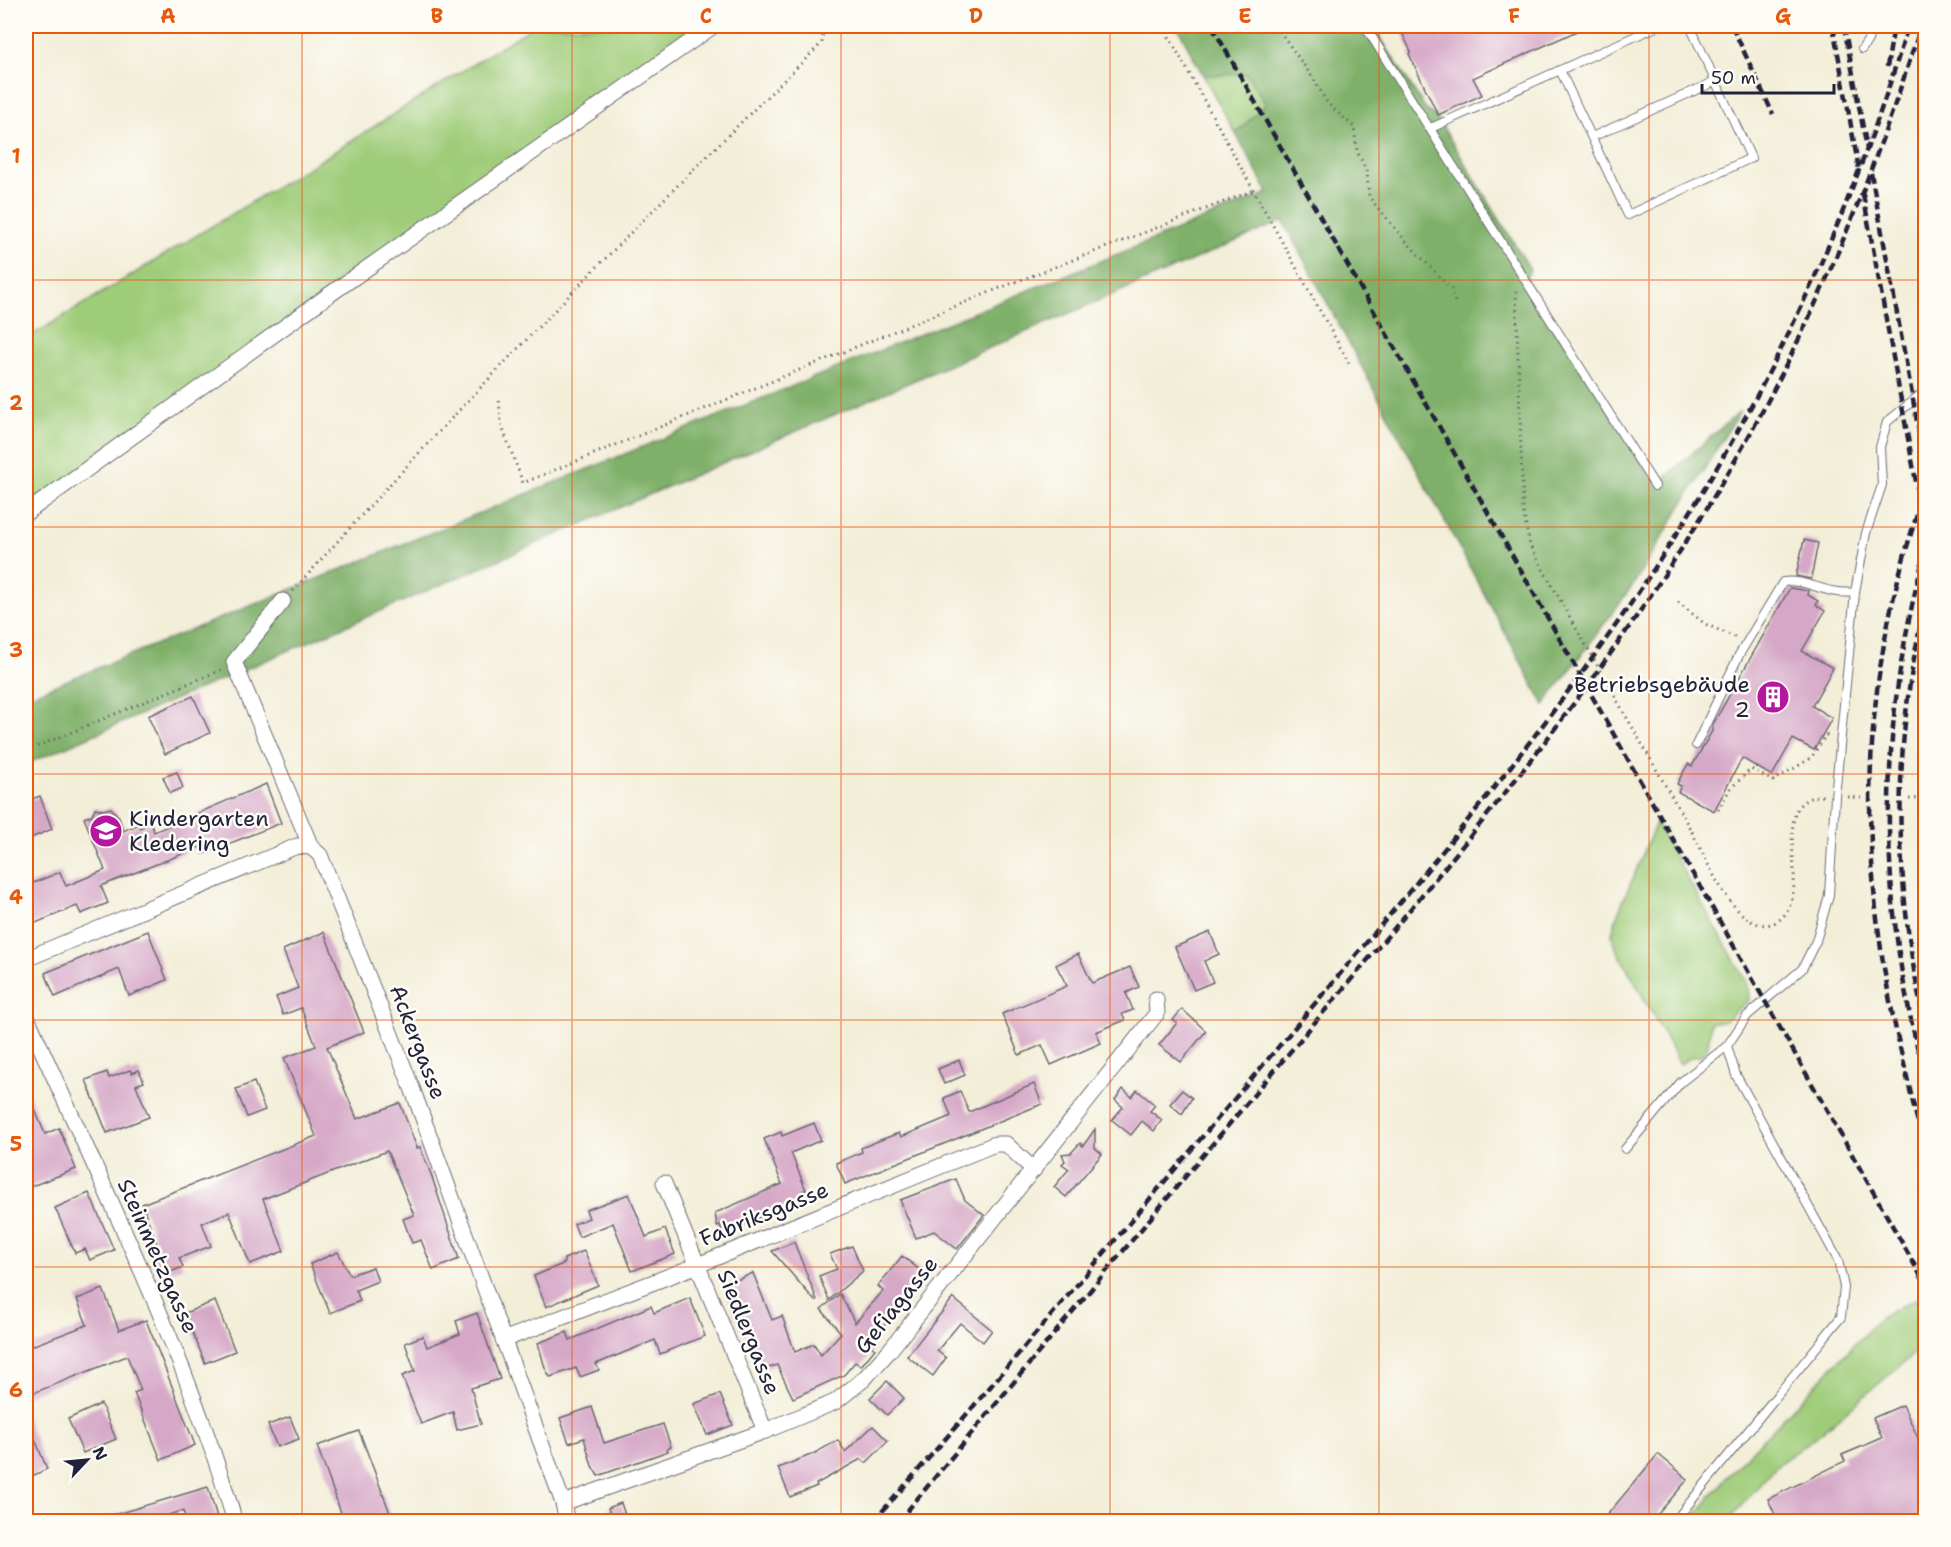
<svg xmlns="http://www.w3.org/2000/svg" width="1951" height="1547" viewBox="0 0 1951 1547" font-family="'Shantell Sans',sans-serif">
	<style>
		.green { fill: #9fcc79; stroke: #60775a; stroke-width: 1.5 }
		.forest { fill: #7fb069; stroke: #506952; stroke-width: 1.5 }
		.building { fill: #d6a8c7 }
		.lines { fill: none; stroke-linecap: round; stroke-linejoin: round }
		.service-casing { stroke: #6b6972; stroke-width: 10 }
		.minor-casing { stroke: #6b6972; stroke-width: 17 }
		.path { stroke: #6b6972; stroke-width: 3; stroke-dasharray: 1.5 4.5; stroke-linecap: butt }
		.service { stroke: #fff; stroke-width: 8 }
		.minor { stroke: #fff; stroke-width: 15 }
		.rail { stroke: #22223b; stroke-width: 4.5; stroke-dasharray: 9 4.5; stroke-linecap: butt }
		.path-bridge { stroke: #6b6972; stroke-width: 3; stroke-dasharray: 1.5 4.5; stroke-linecap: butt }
		.grid { fill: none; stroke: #e8590c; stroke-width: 1.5; stroke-opacity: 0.55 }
		.labels { text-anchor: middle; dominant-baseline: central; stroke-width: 5; stroke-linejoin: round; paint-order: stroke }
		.poi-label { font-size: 22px; fill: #22223b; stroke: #fdfcf7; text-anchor: end }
		.street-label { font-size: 22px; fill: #22223b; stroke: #fdfcf7 }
		.neatline { fill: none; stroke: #e8590c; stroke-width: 2 }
		.grid-label { font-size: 20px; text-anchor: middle; font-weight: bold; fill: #e8590c }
	</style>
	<rect width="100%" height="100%" fill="#fdfcf7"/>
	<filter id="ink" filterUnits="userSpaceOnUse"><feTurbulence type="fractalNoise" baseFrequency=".0167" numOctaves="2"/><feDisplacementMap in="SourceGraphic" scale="12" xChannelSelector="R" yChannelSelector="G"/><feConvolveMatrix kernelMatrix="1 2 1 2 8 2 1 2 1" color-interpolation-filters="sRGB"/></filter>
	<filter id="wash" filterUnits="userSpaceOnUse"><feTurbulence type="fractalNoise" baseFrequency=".008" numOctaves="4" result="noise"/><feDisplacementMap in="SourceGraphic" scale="24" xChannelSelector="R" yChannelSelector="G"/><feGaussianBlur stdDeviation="1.35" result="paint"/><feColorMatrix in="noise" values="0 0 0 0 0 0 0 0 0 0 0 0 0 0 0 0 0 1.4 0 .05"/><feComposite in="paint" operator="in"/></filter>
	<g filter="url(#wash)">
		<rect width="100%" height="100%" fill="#f3eed8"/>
		<g class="green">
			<path d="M534 26H713L26 513V339L321 160Z"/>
			<path d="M1247 74 1266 104 1236 134 1203 75Z"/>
			<path d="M1656 823 1748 984 1749 1000 1723 1022H1711L1708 1046 1701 1056 1691 1057 1680 1064 1616 948 1612 934 1616 918Z"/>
			<path d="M1917 1298 1925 1313V1349L1923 1346 1822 1432 1776 1466 1728 1521H1690L1733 1470 1882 1316Z"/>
		</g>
		<path class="forest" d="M1177 26H1373L1427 111 1436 116 1530 269 1526 280 1656 485 1740 411 1633 585 1544 705 1283 221 26 764V697L1268 193 1236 134 1266 104 1247 74 1203 75Z"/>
		<g id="blocks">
			<g class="building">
				<path d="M1399 26H1588L1473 78 1482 95 1438 115 1409 54 1411 52Z"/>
				<path d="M1804 540 1818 543 1811 579 1796 576Z"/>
				<path d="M1790 588 1809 591 1808 595 1818 601 1816 605 1825 611 1802 651 1833 668 1812 706 1832 718 1814 750 1793 739 1772 776 1742 758 1714 811 1678 792 1681 786 1677 784 1688 764 1692 766 1712 731V726Z"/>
				<path d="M193 696 210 733 165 754 148 716Z"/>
				<path d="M177 772 183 788 170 793 163 777Z"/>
				<path d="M266 784 281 823 203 854 200 847 101 886 108 903 81 914 77 906 26 927V886L60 872 66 886 105 870 84 818 92 815 95 808 103 810 111 808 119 817 123 831 139 824 140 828 151 823 154 832Z"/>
				<path d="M40 796 52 829 26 840V801Z"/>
				<path d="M148 931 167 980 129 996 119 969 55 997 45 973Z"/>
				<path d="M324 932 364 1032 327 1047 357 1119 400 1103 417 1148 420 1147 431 1174 459 1259 433 1270 421 1240 412 1243 403 1219 414 1215 387 1151 263 1199 284 1251 250 1264 229 1212 202 1223 211 1246 179 1258 183 1267 160 1276 150 1253 159 1249 142 1204 316 1136 284 1058 316 1046 301 1008 283 1015 276 997 298 988 283 950Z"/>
				<path d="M1210 932 1219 954 1204 961 1213 982 1194 990 1175 947Z"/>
				<path d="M1078 954 1092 983 1130 967 1139 987 1126 993 1133 1010 1122 1014 1125 1020 1096 1032 1101 1043 1051 1065 1042 1045 1019 1055 1002 1014 1067 986 1056 965Z"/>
				<path d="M1182 1009 1206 1031 1181 1062 1159 1045 1177 1023 1173 1020Z"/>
				<path d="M959 1060 965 1075 944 1084 938 1069Z"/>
				<path d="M130 1070 132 1073 139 1070 144 1082 136 1085 149 1117 107 1133 86 1080 107 1072 109 1078Z"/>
				<path d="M254 1082 265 1110 247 1117 236 1089Z"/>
				<path d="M1034 1084 1042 1104 845 1184 836 1163 862 1152 861 1148 883 1139 899 1133 901 1137 951 1116 944 1098 960 1091 969 1112Z"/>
				<path d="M26 1088 45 1134 59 1128 76 1169 29 1187 26 1180Z"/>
				<path d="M1123 1089 1132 1097 1137 1090 1155 1105 1150 1111 1162 1120 1154 1131 1142 1121 1131 1135 1112 1120 1123 1107 1115 1100Z"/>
				<path d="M1182 1090 1192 1098 1182 1114 1170 1104Z"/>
				<path d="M814 1123 821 1140 791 1153 806 1190 802 1191 805 1199 723 1233 720 1225 717 1226 715 1213 782 1184 764 1139 781 1132 782 1136Z"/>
				<path d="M1095 1129V1148L1102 1154 1066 1197 1054 1187 1069 1169 1062 1164 1065 1161 1062 1154 1071 1153 1080 1143 1083 1146Z"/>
				<path d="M956 1179 965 1200 984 1215 957 1249 934 1231 916 1238 900 1200Z"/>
				<path d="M89 1193 114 1250 90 1260 85 1249 75 1253 55 1208Z"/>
				<path d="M629 1194 646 1237 665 1229 675 1254 632 1271 613 1223 579 1237 574 1224 589 1218 586 1210Z"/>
				<path d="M794 1242 817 1300 815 1301 772 1251Z"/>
				<path d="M852 1246 863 1271 829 1300 819 1276 837 1269 830 1254Z"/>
				<path d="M584 1251 598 1285 546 1307 534 1276 565 1263 564 1259Z"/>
				<path d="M338 1252 350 1275 373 1267 378 1281 356 1290 360 1301 330 1313 310 1264Z"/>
				<path d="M902 1256 925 1274 869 1345 875 1349 861 1366 855 1362 844 1375 793 1398 777 1365 766 1369 748 1334 744 1336 723 1286 753 1273 772 1320 782 1316 795 1352 814 1344 821 1355 841 1333 821 1309 840 1294 855 1323 883 1291 878 1286Z"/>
				<path d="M103 1289 119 1330 146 1320 195 1445 161 1460 134 1393 141 1390 127 1356 26 1396V1348L87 1325 77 1299Z"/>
				<path d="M690 1298 705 1336 660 1354 655 1340 596 1364 599 1370 580 1377 576 1368 550 1377 545 1368 538 1343 567 1332 570 1340 651 1306 654 1313Z"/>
				<path d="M953 1298 992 1330 983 1342 960 1323 937 1351 946 1358 933 1376 907 1356Z"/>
				<path d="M215 1301 235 1351 205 1363 185 1313Z"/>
				<path d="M477 1313 500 1379 471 1388 481 1424 457 1430 453 1412 421 1424 402 1376 415 1371 405 1343 423 1336 427 1347 460 1334 456 1321Z"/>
				<path d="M887 1381 904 1398 887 1415 870 1398Z"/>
				<path d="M720 1394 733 1425 707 1435 694 1404Z"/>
				<path d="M101 1404 116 1439 83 1453 68 1419Z"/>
				<path d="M1903 1405 1926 1456V1521H1778L1768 1499 1845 1461 1842 1455 1882 1438 1873 1418Z"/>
				<path d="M592 1407 604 1443 663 1424 671 1447 667 1449 668 1451 598 1476 592 1466 584 1438 569 1443 560 1418Z"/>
				<path d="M26 1417 47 1469 26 1479Z"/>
				<path d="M290 1417 299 1439 277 1447 268 1425Z"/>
				<path d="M873 1426 888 1441 866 1463 861 1459 816 1484 817 1486 790 1497 778 1468 813 1454 838 1440 845 1452Z"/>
				<path d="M359 1431 363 1441 393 1521H344L317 1446Z"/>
				<path d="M1658 1454 1688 1479 1652 1521H1602Z"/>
				<path d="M208 1487 217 1517 201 1521H187L183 1511 146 1521H103V1518Z"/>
				<path d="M621 1503 627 1521H613L608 1508Z"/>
			</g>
		</g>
	</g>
	<g filter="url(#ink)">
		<use href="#blocks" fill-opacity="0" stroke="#6b6972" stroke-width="1.5"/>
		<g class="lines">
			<defs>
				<g id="service">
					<path d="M1365 26 1655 486"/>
					<path d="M1862 49 1868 40 1872 26"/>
					<path d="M1560 70 1628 215 1751 158 1690 26"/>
					<path d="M1431 128 1658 26"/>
					<path d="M1592 137 1716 81"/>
					<path d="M1696 745 1739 655 1783 582C1808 578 1825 596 1855 592"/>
					<path d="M1625 1149 1681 1082 1727 1046"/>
					<path d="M1674 1522 1841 1317 1844 1287 1838 1260 1736 1075 1727 1046 1747 1016 1802 969 1816 941 1829 895 1835 797 1855 592 1866 533 1882 485 1880 447 1887 422 1926 390"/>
				</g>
				<g id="minor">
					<path d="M26 513 326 297 713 26"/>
					<path d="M283 601 234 662 311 847 320 855 412 1088 563 1503 567 1522"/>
					<path d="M26 959 297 846 311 847"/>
					<path d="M26 1015C100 1181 184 1346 235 1522"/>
					<path d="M664 1183 765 1431"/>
					<path d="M503 1340 698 1265 995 1144H1006L1034 1170"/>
					<path d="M563 1503 765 1431 835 1402 864 1379 890 1350 1157 1013 1156 999"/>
				</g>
			</defs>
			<use href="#service" class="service-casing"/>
			<use href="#minor" class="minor-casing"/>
			<g class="path">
				<path d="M1163 26 1351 367"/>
				<path d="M1276 26 1313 78 1328 104 1354 127 1357 151 1367 172 1369 197 1404 239 1451 289 1456 306"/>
				<path d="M1516 291 1523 511 1530 546 1573 623"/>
				<path d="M499 401 501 424 523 483 1000 288 1255 190"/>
				<path d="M293 591C462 402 640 220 822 43L823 26"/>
				<path d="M1678 602 1705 624 1737 638"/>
				<path d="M26 751 221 670"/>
				<path d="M1848 797 1861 798"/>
				<path d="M1909 799 1926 798"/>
				<path d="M1718 810 1730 789 1751 769 1773 781 1811 758 1826 735 1829 736"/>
				<path d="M1692 832C1706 858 1735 933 1771 924 1779 922 1788 913 1790 905 1800 877 1788 847 1794 818 1797 803 1809 795 1824 796"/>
				<path d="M26 1509 31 1522"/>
			</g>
			<use href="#service" class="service"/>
			<use href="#minor" class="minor"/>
			<g class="rail">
				<path d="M1212 26 1926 1285"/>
				<path d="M1732 26 1773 114"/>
				<path d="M1833 26 1859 170"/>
				<path d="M1844 26 1867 149"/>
				<path d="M1887 67 1894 26"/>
				<path d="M1871 173 1926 470"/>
				<path d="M1863 194 1926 536"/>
				<path d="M1926 489C1857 678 1855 866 1903 1060 1910 1089 1916 1120 1926 1148"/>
				<path d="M1926 549C1877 726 1876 902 1926 1080"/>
				<path d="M1926 602C1891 743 1893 888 1926 1029"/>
				<path d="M873 1522C1009 1367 1141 1209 1274 1052 1424 874 1579 697 1700 496 1789 349 1859 190 1908 26"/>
				<path d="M898 1522C1037 1354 1176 1187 1316 1021 1476 832 1637 642 1756 423 1825 296 1877 163 1921 26"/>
			</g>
			<path class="path-bridge" d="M1573 623 1692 832"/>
		</g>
	</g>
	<path class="grid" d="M302 26V1522M572 26V1522M841 26V1522M1110 26V1522M1379 26V1522M1649 26V1522M26 280H1926M26 527H1926M26 774H1926M26 1020H1926M26 1267H1926"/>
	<defs>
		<symbol id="building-disc" viewBox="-11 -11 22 22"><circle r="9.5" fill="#b5179e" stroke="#fdfcf7"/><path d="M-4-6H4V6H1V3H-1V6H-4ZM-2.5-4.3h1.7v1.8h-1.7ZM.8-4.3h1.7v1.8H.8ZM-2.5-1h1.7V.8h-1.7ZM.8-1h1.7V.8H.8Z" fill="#fff"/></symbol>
		<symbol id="school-disc" viewBox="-11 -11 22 22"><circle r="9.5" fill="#b5179e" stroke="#fdfcf7"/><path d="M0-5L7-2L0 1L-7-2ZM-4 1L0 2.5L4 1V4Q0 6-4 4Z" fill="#fff"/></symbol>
	</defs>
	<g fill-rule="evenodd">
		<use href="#building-disc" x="1754" y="678" width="38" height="38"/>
		<use href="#school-disc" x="87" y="812" width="38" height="38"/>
	</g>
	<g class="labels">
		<g class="poi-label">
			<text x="1750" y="684">Betriebsgebäude<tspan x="1750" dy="25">2</tspan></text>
			<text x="129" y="818" text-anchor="start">Kindergarten<tspan x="129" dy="25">Kledering</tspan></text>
		</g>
		<g class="street-label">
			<text transform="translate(418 1042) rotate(69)">Ackergasse</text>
			<text transform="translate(764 1214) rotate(-22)">Fabriksgasse</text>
			<text transform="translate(158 1256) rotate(66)">Steinmetzgasse</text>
			<text transform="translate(896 1305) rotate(-51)">Gefiagasse</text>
			<text transform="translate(749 1332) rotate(68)">Siedlergasse</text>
		</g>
	</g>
	<rect width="1951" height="1547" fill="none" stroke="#fdfcf7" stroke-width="66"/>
	<g transform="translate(87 1460) rotate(64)" stroke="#fdfcf7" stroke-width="4.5" paint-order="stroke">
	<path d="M0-4.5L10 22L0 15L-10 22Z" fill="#22223b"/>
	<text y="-9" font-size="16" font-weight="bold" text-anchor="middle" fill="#22223b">N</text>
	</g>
	<path d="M1702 84v9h132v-9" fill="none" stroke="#22223b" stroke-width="3"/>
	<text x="1711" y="84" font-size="18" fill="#22223b" stroke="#fdfcf7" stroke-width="4.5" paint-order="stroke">50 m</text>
	<rect x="33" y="33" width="1885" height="1481" class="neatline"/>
	<g class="grid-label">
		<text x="168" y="23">A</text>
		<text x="437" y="23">B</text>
		<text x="706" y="23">C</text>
		<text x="976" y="23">D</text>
		<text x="1245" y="23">E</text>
		<text x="1514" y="23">F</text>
		<text x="1783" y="23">G</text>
		<text x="16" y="163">1</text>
		<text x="16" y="410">2</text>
		<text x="16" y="657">3</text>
		<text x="16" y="904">4</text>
		<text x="16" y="1151">5</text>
		<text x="16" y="1397">6</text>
	</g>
</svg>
